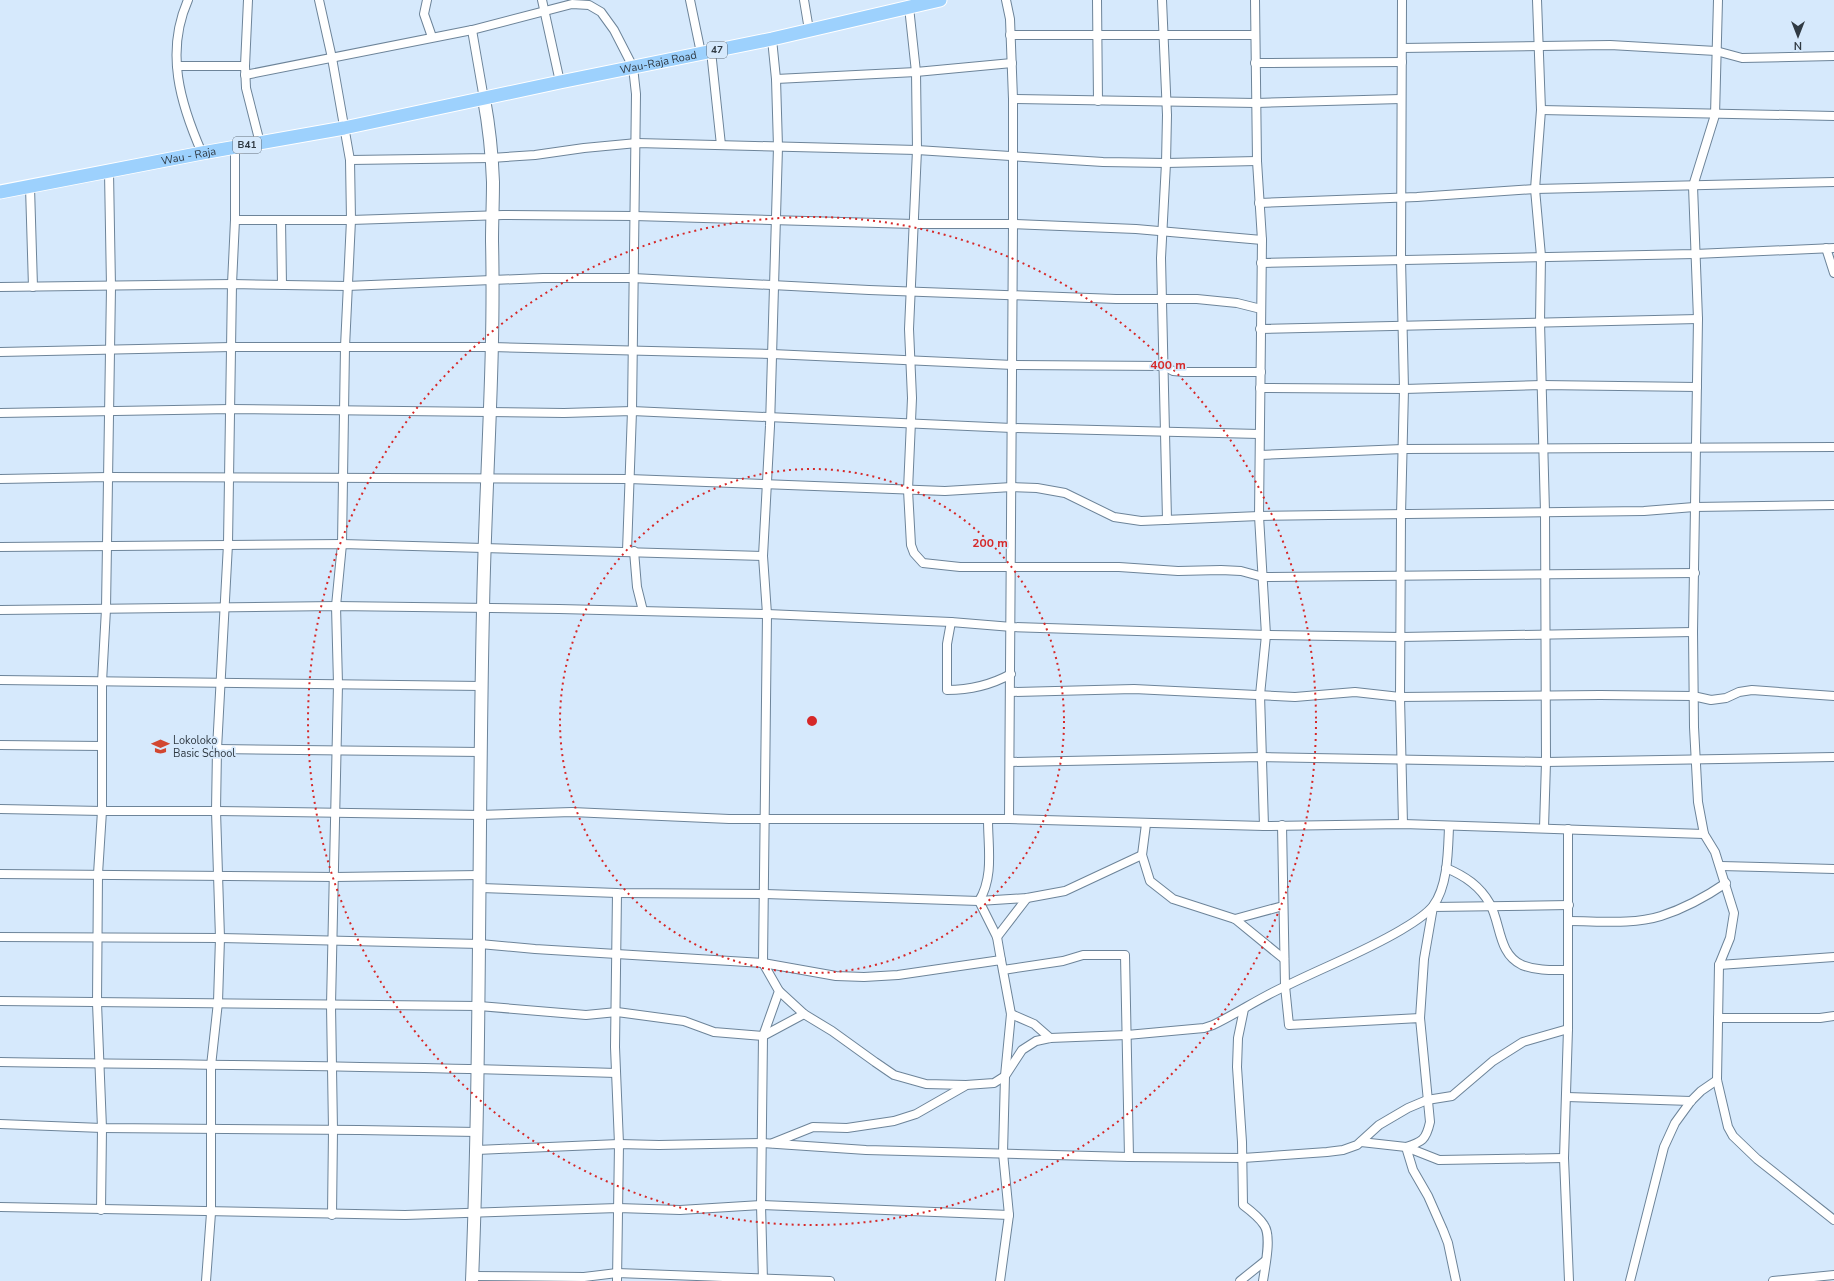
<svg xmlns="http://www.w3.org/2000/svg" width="1834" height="1281" viewBox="0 0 1834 1281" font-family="'Nunito Sans',sans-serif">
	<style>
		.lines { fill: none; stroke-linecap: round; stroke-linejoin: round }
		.street-casing { stroke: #6d8499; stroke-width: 10 }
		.secondary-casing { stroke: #6d8499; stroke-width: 14 }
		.primary-casing { stroke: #fff; stroke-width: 15 }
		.street { stroke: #fff; stroke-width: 8 }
		.secondary { stroke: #fff; stroke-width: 12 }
		.primary { stroke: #9dd1fd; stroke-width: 13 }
		.ring { fill: none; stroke: #d62828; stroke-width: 2; stroke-dasharray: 2 4 }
		.labels { text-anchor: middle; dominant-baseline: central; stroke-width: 3.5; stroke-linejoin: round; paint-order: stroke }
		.shield { fill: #d6e9fc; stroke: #626e7a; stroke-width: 1 }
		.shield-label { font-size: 10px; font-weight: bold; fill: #303a43 }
		.street-label { font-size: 11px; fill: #303a43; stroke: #d6e9fc }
		.poi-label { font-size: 11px; fill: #303a43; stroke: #d6e9fc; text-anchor: start }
		.centre { fill: #d62828; stroke: #d6e9fc; stroke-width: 2 }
		.ring-label { font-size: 12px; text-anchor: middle; font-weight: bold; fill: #d62828; stroke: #d6e9fc; stroke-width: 3.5; stroke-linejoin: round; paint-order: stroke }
	</style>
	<rect width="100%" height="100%" fill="#d6e9fc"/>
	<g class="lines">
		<defs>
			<g id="street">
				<path d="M188 0C165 52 180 103 202 153"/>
				<path d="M248 0 245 66 246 88 260 143"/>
				<path d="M319 0 332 58 350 160 351 220 345 347 342 544 336 606 338 684 331 1005 333 1130 332 1215"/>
				<path d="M427 0 424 14 432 37"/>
				<path d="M542 0 560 82"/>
				<path d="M690 0 701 53"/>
				<path d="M804 0 809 30"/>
				<path d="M1006 0 1010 19 1013 99V224L1009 819"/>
				<path d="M1097 0 1098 101"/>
				<path d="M1162 0 1167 115 1166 163 1161 258 1167 520"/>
				<path d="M1255 0 1257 161 1262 240 1259 516 1266 635 1260 695 1264 826"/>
				<path d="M1402 0 1401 259 1404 389 1401 515 1400 697 1403 824"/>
				<path d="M1537 0 1541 110 1535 189 1541 256 1540 322 1545 512 1546 762 1544 828"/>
				<path d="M1718 0 1715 115 1693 186 1698 319 1693 632 1694 727 1698 802 1704 834 1715 852 1734 913 1730 938 1719 965 1717 1080 1728 1127 1733 1136 1757 1159 1834 1220"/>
				<path d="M909 7 916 72 917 150 909 329 912 398 908 490 911 545 914 553 923 563 960 567H1119L1178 571 1221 570 1241 571 1263 577 1695 573"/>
				<path d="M472 30 484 99"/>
				<path d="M1010 35H1255"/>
				<path d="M1402 48 1610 45 1716 51 1742 58 1834 56"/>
				<path d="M711 51 721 145"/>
				<path d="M1255 63 1402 62"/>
				<path d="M177 66H245"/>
				<path d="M245 75 472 30 572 4 589 5 601 12 614 30 633 67 636 94 632 411 627 551"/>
				<path d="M776 79 916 72 1012 63"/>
				<path d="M1013 99 1256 103 1401 99"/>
				<path d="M1541 110 1834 116"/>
				<path d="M350 160 491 158 535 155 584 148 637 143 917 150 1103 162 1166 163 1257 161"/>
				<path d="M30 187 33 287"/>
				<path d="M1259 203 1417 197 1535 189 1834 182"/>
				<path d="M235 220H351L503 215 634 216 914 224H1013L1136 229 1262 240"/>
				<path d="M281 220 282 285"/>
				<path d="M1826 248 1834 273"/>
				<path d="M1261 263 1695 254 1834 248"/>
				<path d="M0 287 232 284 347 286 543 278H633L869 290 1116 299H1197L1237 303 1261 309"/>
				<path d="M1260 329 1698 319"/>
				<path d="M0 352 231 347H492L772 354 1013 365 1164 366 1173 371 1184 372H1261"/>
				<path d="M1260 388 1404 389 1542 385 1697 387"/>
				<path d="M0 413 231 409 564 413 632 411 1012 428 1259 434"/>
				<path d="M1260 455 1403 449 1834 447"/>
				<path d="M0 479 108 477 629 479 945 491 1012 487 1037 488 1065 493 1114 517 1141 521 1259 516 1644 511 1694 507 1834 505"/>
				<path d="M0 547 342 544 763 556"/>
				<path d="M634 551 637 587 643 611"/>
				<path d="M0 610 336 606 559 609 767 614 951 622 1012 627 1266 635 1401 637 1693 632"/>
				<path d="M951 622 947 644V690C971 690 991 685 1011 674"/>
				<path d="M0 680 482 686"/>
				<path d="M1011 692 1134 689 1295 697 1355 692 1400 697 1600 695 1693 696 1711 700 1726 698 1739 692 1752 690 1834 696"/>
				<path d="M0 745 102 746"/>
				<path d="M217 749 481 752"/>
				<path d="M1011 762 1262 757 1546 762 1834 757"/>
				<path d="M0 809 102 811H216L480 815 572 812 729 819H1009L1264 826 1403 824 1704 834"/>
				<path d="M1146 824 1142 855 1150 881 1173 899 1235 919 1284 959"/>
				<path d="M1282 825 1285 986 1289 1025 1420 1018 1430 1122C1426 1140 1422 1142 1406 1147"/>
				<path d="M1568 829V1029L1564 1158 1569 1281"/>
				<path d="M1721 866 1834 869"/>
				<path d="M1446 868C1465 876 1480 886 1490 904 1501 924 1498 954 1522 965 1537 971 1553 970 1568 970"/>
				<path d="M0 874 335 877 480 875"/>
				<path d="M481 888 617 893 765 894 979 901 1027 898 1065 891 1142 855"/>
				<path d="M979 901C994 877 988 847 988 820"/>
				<path d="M979 901 997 937 1001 960"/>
				<path d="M1235 919 1283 906"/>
				<path d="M1569 921C1599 921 1632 925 1661 916 1683 909 1707 896 1726 883"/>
				<path d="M0 937 220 938 480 944 535 949 763 963 836 976 864 977 898 975 1001 960 1011 1014 1005 1076 1003 1153 1009 1215 1000 1281"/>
				<path d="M997 937 1027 898"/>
				<path d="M1719 965 1834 957"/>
				<path d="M1003 970 1063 961 1083 955H1125L1129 1157"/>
				<path d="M779 991 804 1014 832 1031 875 1062 894 1075 926 1084 966 1085 994 1083 1005 1076 1022 1050 1036 1041 1050 1038 1127 1035 1204 1028 1213 1025C1238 1013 1261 997 1286 986 1324 967 1364 952 1401 930 1411 924 1425 916 1433 906 1448 886 1448 851 1449 827"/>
				<path d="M0 1001 479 1006 586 1015 617 1012 684 1021 714 1032 763 1036 804 1014"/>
				<path d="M1244 1009 1238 1038 1237 1067 1242 1142 1243 1205C1251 1211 1259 1217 1264 1225 1272 1236 1265 1267 1263 1281"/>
				<path d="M1011 1014 1034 1024 1050 1038"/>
				<path d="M1420 1018 1424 959 1433 907 1569 905"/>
				<path d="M1718 1018H1820L1834 1016"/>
				<path d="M0 1062C205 1065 411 1066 616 1073"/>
				<path d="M1567 1097 1691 1101"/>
				<path d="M0 1124 102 1128 359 1130 477 1132"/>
				<path d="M1361 1142 1406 1147 1439 1160 1564 1158"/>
				<path d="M773 1143 813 1127 847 1128 894 1121 916 1114 965 1086"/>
				<path d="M1406 1147 1413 1170 1428 1196 1443 1230 1448 1243 1456 1281"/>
				<path d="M477 1150 619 1144 659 1145 761 1143 866 1150 1129 1157 1243 1158 1327 1152 1343 1150 1357 1145 1379 1125 1408 1108 1427 1100 1452 1096 1493 1061 1523 1042 1568 1029"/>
				<path d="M0 1207 405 1215 618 1208 680 1210 761 1205 1009 1215"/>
				<path d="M101 1210 102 1128 97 1003 98 874 102 811V682L106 609 111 287 109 172"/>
				<path d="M473 1276 584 1277 617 1273 830 1281"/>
				<path d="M206 1281 211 1213V1066L218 1002 220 938 216 811 217 749 228 544 232 284 235 220V148"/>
				<path d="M617 1281 619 1144 615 1047 617 893"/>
				<path d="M763 1281 761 1205 763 1036 779 991 763 963 767 614 763 556 770 426 778 147 776 79 772 39"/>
				<path d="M1240 1281 1265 1261"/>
				<path d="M1630 1281 1664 1147 1675 1123 1691 1101 1701 1091 1717 1080"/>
				<path d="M1773 1281 1834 1275"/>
			</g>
			<path id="secondary" d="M472 1281C481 1057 478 833 483 610 485 487 495 364 492 241 492 221 493 202 493 182 492 154 489 126 484 99"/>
			<g id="primary">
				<path id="s1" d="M0 192 202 153 344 128 560 82 772 39 940 0"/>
			</g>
		</defs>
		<use href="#street" class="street-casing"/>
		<use href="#secondary" class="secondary-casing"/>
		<use href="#primary" class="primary-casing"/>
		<use href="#street" class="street"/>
		<use href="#secondary" class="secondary"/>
		<use href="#primary" class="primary"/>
	</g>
	<g class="ring">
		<circle cx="812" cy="721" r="252"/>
		<circle cx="812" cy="721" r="504"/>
	</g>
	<defs>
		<symbol id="school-bare" viewBox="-9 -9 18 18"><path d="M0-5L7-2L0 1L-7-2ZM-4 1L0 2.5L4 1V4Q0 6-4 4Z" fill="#d24630" stroke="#d6e9fc" stroke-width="2.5" paint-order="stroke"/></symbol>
	</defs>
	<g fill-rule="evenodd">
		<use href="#school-bare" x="148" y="734" width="25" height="25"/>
	</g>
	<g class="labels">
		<g class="shield">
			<rect x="707" y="42" width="20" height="16" rx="3"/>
			<rect x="233" y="137" width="28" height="16" rx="3"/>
		</g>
		<g class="shield-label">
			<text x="717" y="50">47</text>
			<text x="247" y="145">B41</text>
		</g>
		<g class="street-label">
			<text stroke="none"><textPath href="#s1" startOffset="671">Wau-Raja Road</textPath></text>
			<text stroke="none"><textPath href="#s1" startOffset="192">Wau - Raja</textPath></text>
		</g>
		<g class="poi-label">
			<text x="173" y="740">Lokoloko<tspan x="173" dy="13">Basic School</tspan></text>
		</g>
	</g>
	<circle cx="812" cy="721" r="6" class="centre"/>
	<g class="ring-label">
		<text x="1168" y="369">400 m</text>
		<text x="990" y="547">200 m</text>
	</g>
	<g transform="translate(1798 36) rotate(180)" stroke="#d6e9fc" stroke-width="3" paint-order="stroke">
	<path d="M0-3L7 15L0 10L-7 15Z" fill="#303a43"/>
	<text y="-6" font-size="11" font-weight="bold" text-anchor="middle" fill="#303a43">N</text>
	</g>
</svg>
